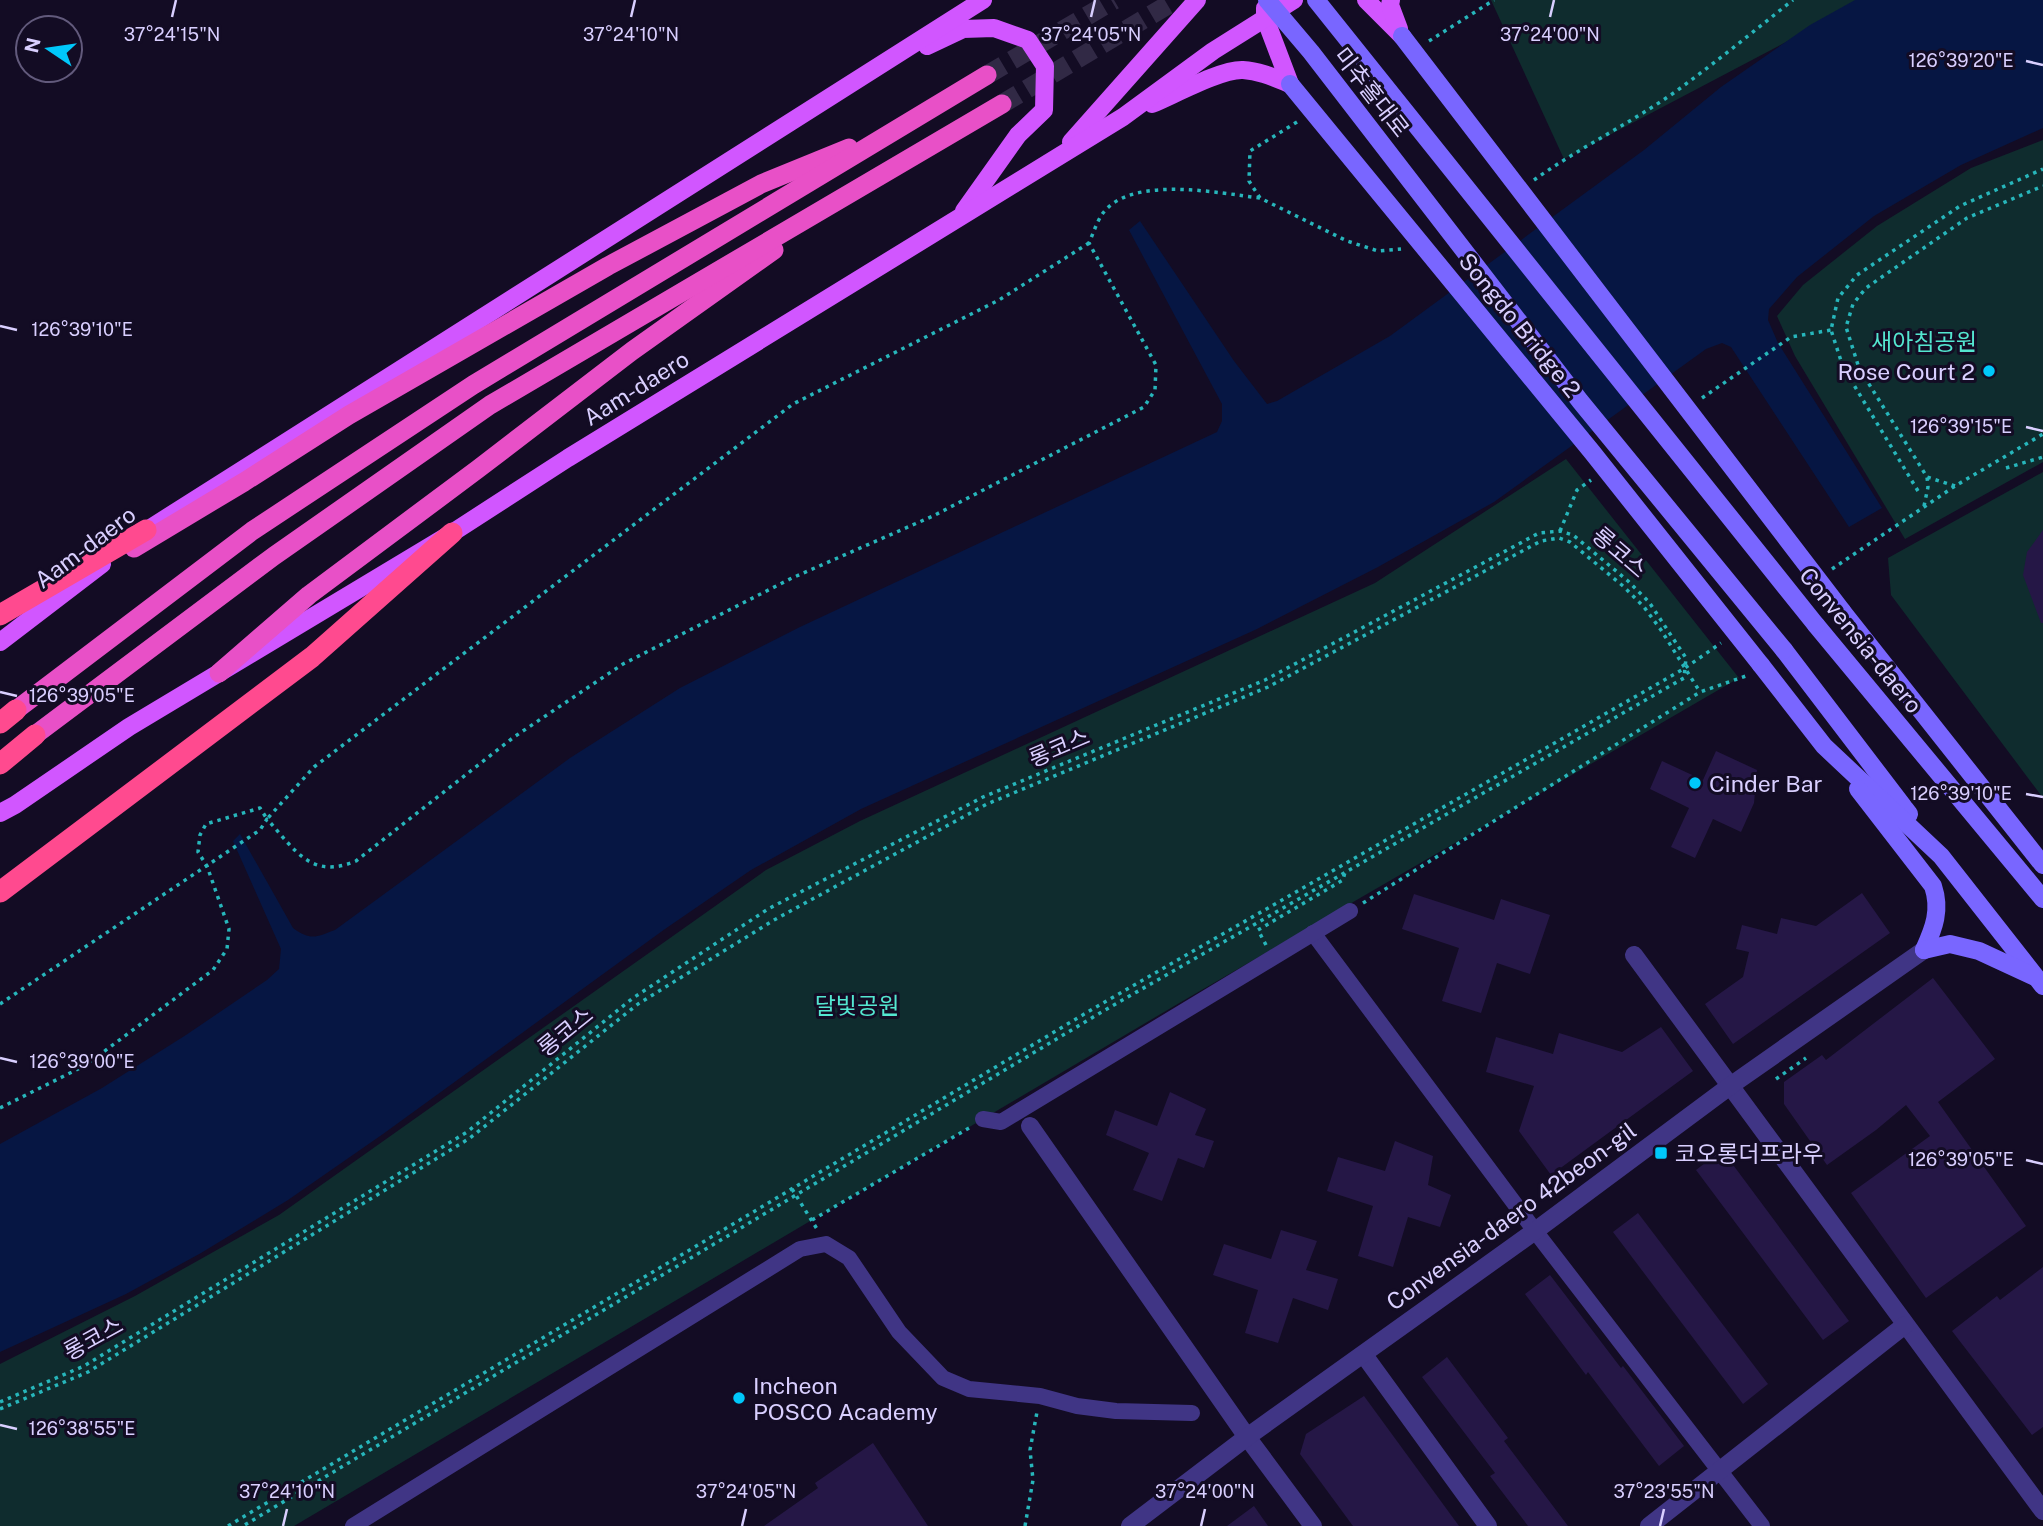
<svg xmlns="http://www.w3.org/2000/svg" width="2043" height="1526" viewBox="0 0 2043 1526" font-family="'Public Sans','Noto Sans KR',sans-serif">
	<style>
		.green { fill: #0f2c2e }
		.water { fill: #061643 }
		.building { fill: #251746 }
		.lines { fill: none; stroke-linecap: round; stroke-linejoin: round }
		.trunk-tunnel { stroke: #312945; stroke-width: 19; stroke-dasharray: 19 10; stroke-linecap: butt }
		.path { stroke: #27b6bb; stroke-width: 3.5; stroke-dasharray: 3.5 5; stroke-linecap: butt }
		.pedestrian { stroke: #403585; stroke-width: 16 }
		.minor { stroke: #403585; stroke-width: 18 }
		.tertiary { stroke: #403585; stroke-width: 18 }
		.secondary { stroke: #7966ff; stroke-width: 18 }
		.primary { stroke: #d156ff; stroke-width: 18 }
		.trunk { stroke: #e850c7; stroke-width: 19 }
		.motorway { stroke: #ff4a8f; stroke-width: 21 }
		.secondary-bridge { stroke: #7966ff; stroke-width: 18 }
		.ticks { fill: none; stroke: #d9cfff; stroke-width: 2.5 }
		.poi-dot { fill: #00c8fa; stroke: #130c24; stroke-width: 2.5 }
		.labels { text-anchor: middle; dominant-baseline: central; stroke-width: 6; stroke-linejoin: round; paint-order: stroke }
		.street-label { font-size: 23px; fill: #d9cfff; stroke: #130c24 }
		.park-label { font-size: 23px; fill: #54e6d0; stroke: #130c24 }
		.poi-label { font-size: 23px; fill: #d9cfff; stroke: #130c24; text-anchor: start }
		.ticks-label { font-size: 18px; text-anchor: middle; fill: #d9cfff; stroke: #130c24; stroke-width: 6; stroke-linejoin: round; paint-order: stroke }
	</style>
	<rect width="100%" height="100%" fill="#130c24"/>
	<g class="green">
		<path d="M1491 0H1866L1564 159Z"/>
		<path d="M2043 140V462L1905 539 1795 356 1777 316 1803 285 1877 226 1971 168Z"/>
		<path d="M1566 459 1739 678 1181 1002 294 1526H0V1364L135 1296 279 1215 766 870 860 821 1375 583Z"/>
		<path d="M2043 472V798L1891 595 1888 558Z"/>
	</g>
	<path class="water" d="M1855 0H2043V128L1961 165 1874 216 1797 277 1769 309 1768 320 1778 343 1882 508 1849 527 1731 347 1722 343 1706 349 1494 502 1378 567 1257 629 861 809 751 870 665 929 383 1134 288 1200 201 1253 126 1294 0 1352V1144L102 1088 186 1035 267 980 279 969 281 949 233 841 240 834 293 928C311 941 316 937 335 930L570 758 680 688 800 627 1217 432 1222 421V404L1129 230 1140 221 1234 361 1267 404 1277 401 1390 336 1644 150 1721 87 1810 25Z"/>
	<g class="building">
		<path d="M2043 530V623H2041L2023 575 2027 552Z"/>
		<path d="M1716 751 1757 770 1754 803 1741 832 1713 819 1695 858 1671 847 1689 808 1650 789 1662 761 1703 780Z"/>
		<path d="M1862 893 1890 933 1733 1044 1705 1004 1743 977 1749 952 1736 949 1742 925 1777 934 1781 918 1816 926Z"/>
		<path d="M1414 894 1494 920 1501 899 1550 915 1530 974 1497 963 1481 1013 1442 1001 1459 948 1402 929Z"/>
		<path d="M1933 978 1995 1059 1938 1102 2026 1226 1926 1298 1851 1193 1930 1136 1906 1105 1876 1130 1827 1165 1784 1104V1082L1822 1055 1826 1060Z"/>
		<path d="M1661 1027 1693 1071 1551 1175 1519 1131 1534 1086 1486 1072 1496 1037 1553 1054 1559 1033 1622 1052Z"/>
		<path d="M1170 1092 1206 1109 1195 1135 1214 1141 1204 1168 1178 1158 1162 1201 1133 1190 1149 1153 1106 1135 1115 1110 1157 1126Z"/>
		<path d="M1395 1141 1433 1156 1428 1185 1451 1195 1440 1227 1408 1217 1393 1267 1358 1256 1373 1206 1327 1191 1338 1157 1385 1171Z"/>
		<path d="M1722 1150 1849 1321 1823 1340 1696 1170Z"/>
		<path d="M1638 1213 1768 1384 1743 1404 1613 1232Z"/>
		<path d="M1281 1230 1317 1241 1306 1270 1338 1279 1328 1310 1293 1298 1278 1343 1245 1333 1258 1290 1213 1275 1224 1244 1271 1259Z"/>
		<path d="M2043 1267V1427L2032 1435 1952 1331 1997 1296 2000 1300Z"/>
		<path d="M1550 1275 1621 1368 1623 1366 1684 1446 1659 1466 1588 1372 1586 1375 1525 1294Z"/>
		<path d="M1447 1357 1508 1438 1504 1441 1568 1526H1528L1490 1476 1495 1473 1422 1377Z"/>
		<path d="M1364 1396 1459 1526H1353L1300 1454 1306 1434Z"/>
		<path d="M873 1443 928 1526H764L818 1488 815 1483Z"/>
		<path d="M1254 1506 1268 1526H1227Z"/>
	</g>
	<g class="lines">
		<g class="trunk-tunnel">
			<path d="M987 75 1114 0"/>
			<path d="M1002 104 1176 0"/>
		</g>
		<g class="path">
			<path d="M1429 41 1494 0"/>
			<path d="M1297 122 1250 151 1249 181 1260 198 1347 241 1378 251 1401 249"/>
			<path d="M1534 180C1579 148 1629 124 1675 92 1715 63 1754 31 1793 0"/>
			<path d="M1702 398 1791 337 1831 330"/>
			<path d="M2006 468 2043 457"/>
			<path d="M1955 486 1927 477 1859 368 1846 327 1853 304 1866 288 1967 218 2043 186"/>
			<path d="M1918 491 1843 367 1831 330 1838 298 1857 275 1960 206 2043 169"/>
			<path d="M1924 506 1928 487 1927 477"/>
			<path d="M1560 531 1577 490 1591 480"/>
			<path d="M1832 569 1955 486 2043 434"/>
			<path d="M1363 903 1700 692 1746 676"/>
			<path d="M1266 945 1258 930 1343 880 1345 872"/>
			<path d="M0 1004 260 830 267 819C295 850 311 880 356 861L514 737 623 664 792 578 933 516 1144 407 1155 390 1156 365 1089 243C1093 234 1097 221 1103 213 1132 175 1218 193 1260 198"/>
			<path d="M1776 1079 1806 1058"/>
			<path d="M0 1108 86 1065 213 970 227 949 229 929 207 866 198 852 200 835 206 824 260 808 267 819 314 767 793 404 999 300 1089 243"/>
			<path d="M792 1189 817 1229"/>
			<path d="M812 1220 969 1128"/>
			<path d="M0 1402 84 1366 467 1132 633 998 768 909 983 797 1265 680 1539 533 1560 531 1573 535 1628 581 1649 602 1686 658 1684 678 1100 1013 243 1526"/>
			<path d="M0 1409 88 1372 470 1138 638 1004 774 920 987 804 1268 687 1541 541 1559 538 1570 542 1623 586 1644 607 1661 630 1700 692"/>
			<path d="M228 1526 1096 1007 1685 668 1721 643"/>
			<path d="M1025 1526 1033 1480 1030 1450 1037 1412"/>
		</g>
		<g class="pedestrian">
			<path d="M1313 933 1535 1231 1762 1526"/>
			<path d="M983 1119 1001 1122 1350 911"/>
			<path d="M353 1526 800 1249 826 1244 849 1258 899 1332 943 1378 969 1389 1040 1396 1077 1406 1116 1411 1192 1413"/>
		</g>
		<g class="minor">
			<path d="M1634 955 2043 1511"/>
			<path d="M1364 1355 1488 1526"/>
			<path d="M1649 1526 1905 1325"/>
		</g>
		<g class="tertiary">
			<path d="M1030 1126 1247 1437 1313 1526"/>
			<path d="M1130 1526 1247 1437 1535 1231 1730 1086 1924 950"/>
		</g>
		<g class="secondary">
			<path d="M1842 611 2043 865"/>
			<path d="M1816 625 2043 899"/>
			<path d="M1784 650 1909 814"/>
			<path d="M1761 665 1824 746 1941 856 2043 986"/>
			<path d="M1858 789 1933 886C1941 910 1934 928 1924 950"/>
			<path d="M1924 950 1950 944 1979 951 2033 976"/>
		</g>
		<g class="primary">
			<path d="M1366 0 1402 36"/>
			<path d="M1391 0 1390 5 1399 29"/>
			<path d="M1265 8V18L1290 84"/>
			<path d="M927 46 963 29 994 28 1028 40 1045 66 1044 110 1018 135 964 211"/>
			<path d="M1152 104C1174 95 1221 69 1243 70 1260 71 1275 78 1290 84"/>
			<path d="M1071 142 1197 0"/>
			<path d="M141 534 983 0"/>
			<path d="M0 642 102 564"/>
			<path d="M0 813 15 805 129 727 452 533 568 458 1123 117 1213 51 1294 0"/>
		</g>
		<g class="trunk">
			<path d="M134 548 244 482 349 415 608 266 761 184 849 148"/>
			<path d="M219 673 309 595 478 469 632 351 774 250"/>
			<path d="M16 710 252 531 473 385 987 75"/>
			<path d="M35 735 274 556 490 405 1002 104"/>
		</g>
		<g class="motorway">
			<path d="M0 615 146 530"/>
			<path d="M0 723 16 710"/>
			<path d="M0 764 35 735"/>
			<path d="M0 892 312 657 452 533"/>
		</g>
		<g class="secondary-bridge">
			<path d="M1267 0 1311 52 1580 401 1784 650"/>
			<path d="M1316 0 1816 625"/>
			<path d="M1402 36 1842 611"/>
			<path d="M1290 84 1592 452 1761 665"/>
		</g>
	</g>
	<path class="ticks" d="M172 17 176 0M631 17 635 0M1091 17 1095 0M1550 17 1554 0M2026 61 2043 65M0 326 17 330M2026 427 2043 431M0 692 17 696M2026 794 2043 797M0 1058 17 1062M2026 1160 2043 1164M0 1425 17 1429M283 1526 287 1509M742 1526 746 1509M1201 1526 1205 1509M1660 1526 1664 1509"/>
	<g class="poi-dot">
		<circle cx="1989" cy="371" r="7"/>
		<circle cx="1695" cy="783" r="7"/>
		<rect x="1654" y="1146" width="14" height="14" rx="3.5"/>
		<circle cx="739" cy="1398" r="7"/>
	</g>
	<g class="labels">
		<g class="street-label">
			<text transform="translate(1372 92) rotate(52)">미추홀대로</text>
			<text transform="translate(1520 325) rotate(51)">Songdo Bridge 2</text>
			<text transform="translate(636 388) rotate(-32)">Aam-daero</text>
			<text transform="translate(85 547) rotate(-37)">Aam-daero</text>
			<text transform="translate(1620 552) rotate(41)">롱코스</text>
			<text transform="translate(1861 640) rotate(51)">Convensia-daero</text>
			<text transform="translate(1059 747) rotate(-23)">롱코스</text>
			<text transform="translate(565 1031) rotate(-39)">롱코스</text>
			<text transform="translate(1511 1216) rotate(-36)">Convensia-daero 42beon-gil</text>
			<text transform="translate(93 1338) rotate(-29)">롱코스</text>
		</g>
		<g class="park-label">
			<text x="1924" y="341">새아침공원</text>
			<text x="857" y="1005">달빛공원</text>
		</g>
		<g class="poi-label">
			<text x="1975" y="371" text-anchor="end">Rose Court 2</text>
			<text x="1709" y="783">Cinder Bar</text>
			<text x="1675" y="1153">코오롱더프라우</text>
			<text x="753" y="1385">Incheon<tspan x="753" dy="26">POSCO Academy</tspan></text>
		</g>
	</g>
	<g class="ticks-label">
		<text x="172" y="41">37°24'15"N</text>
		<text x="631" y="41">37°24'10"N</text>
		<text x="1091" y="41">37°24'05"N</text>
		<text x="1550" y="41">37°24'00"N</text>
		<text x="1961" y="67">126°39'20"E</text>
		<text x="82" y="336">126°39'10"E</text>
		<text x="1961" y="433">126°39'15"E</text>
		<text x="82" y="702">126°39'05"E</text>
		<text x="1961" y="800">126°39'10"E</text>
		<text x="82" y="1068">126°39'00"E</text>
		<text x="1961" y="1166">126°39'05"E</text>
		<text x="82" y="1435">126°38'55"E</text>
		<text x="287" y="1498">37°24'10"N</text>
		<text x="746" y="1498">37°24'05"N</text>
		<text x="1205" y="1498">37°24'00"N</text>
		<text x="1664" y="1498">37°23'55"N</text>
	</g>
	<g transform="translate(49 49) rotate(283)"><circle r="33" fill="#130c24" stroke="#625a7c" stroke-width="2"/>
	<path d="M0-5L12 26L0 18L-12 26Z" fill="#00c8fa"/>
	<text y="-10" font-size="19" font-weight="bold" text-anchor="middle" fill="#d9cfff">N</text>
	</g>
</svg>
